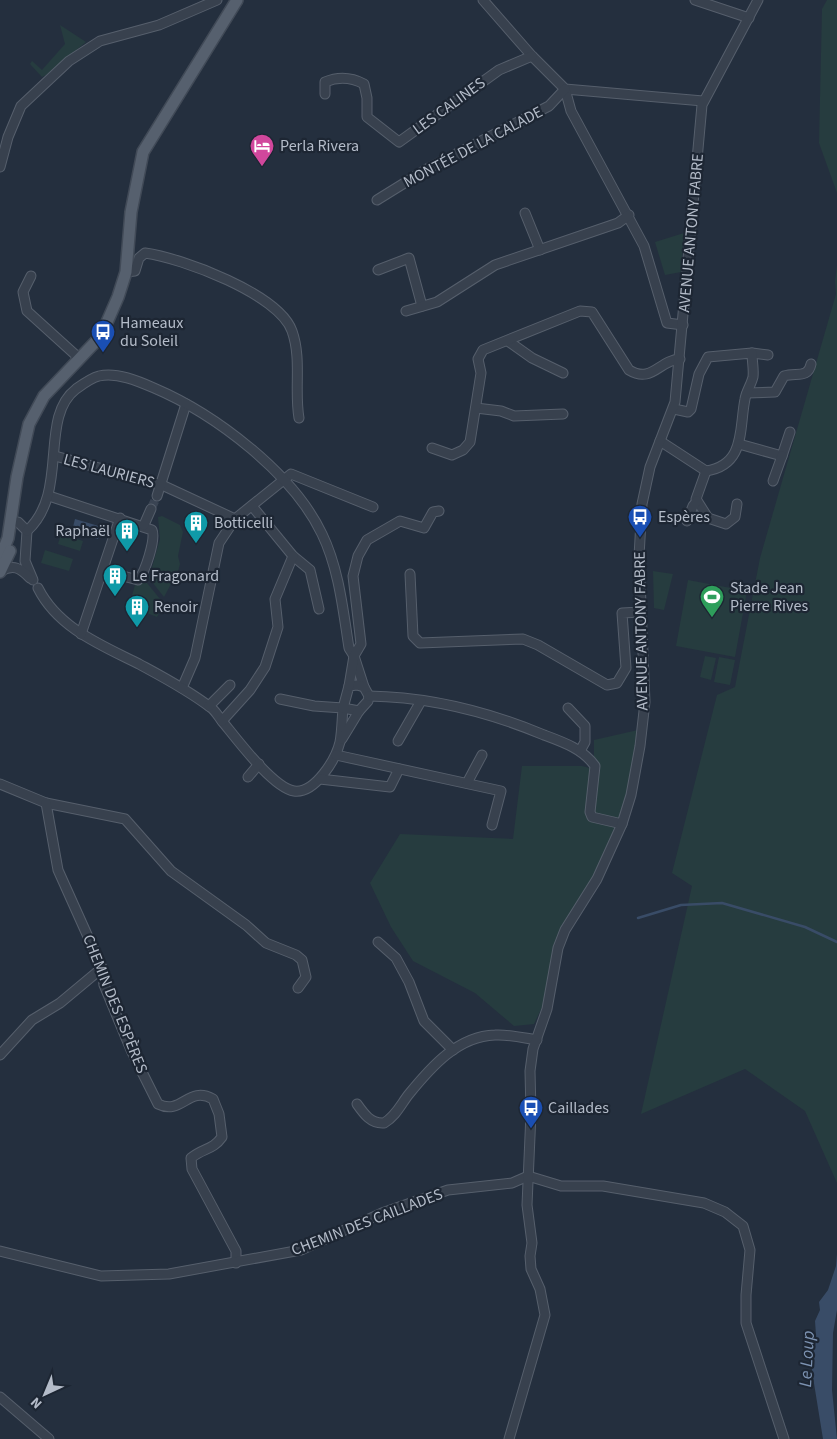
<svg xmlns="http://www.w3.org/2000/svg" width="837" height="1439" viewBox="0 0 837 1439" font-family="'Source Sans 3',sans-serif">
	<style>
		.green { fill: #263c3f }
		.water { fill: #394c67 }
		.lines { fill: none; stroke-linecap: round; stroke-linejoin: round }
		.stream { stroke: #394c67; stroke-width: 2.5 }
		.minor-tunnel { stroke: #3a4453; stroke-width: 9; stroke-dasharray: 9 4.5; stroke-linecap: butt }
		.minor-casing { stroke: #565f6c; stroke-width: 11 }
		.major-casing { stroke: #414a57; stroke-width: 14 }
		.minor { stroke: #38414e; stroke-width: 9 }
		.major { stroke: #56606e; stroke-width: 11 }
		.labels { text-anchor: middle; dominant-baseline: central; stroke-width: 4.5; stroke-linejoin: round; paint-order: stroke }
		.street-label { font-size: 16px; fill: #b4bcc9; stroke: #1d2633 }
		.poi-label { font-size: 16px; fill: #b4bcc9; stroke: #1d2633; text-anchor: start }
		.water-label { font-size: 18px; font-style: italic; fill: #7c92b1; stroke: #1d2633 }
	</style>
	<rect width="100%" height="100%" fill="#242f3e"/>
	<g class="green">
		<path d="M827 0H837V193L819 143 822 9Z"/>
		<path d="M60 25 86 42 46 75 42 77 30 64 32 61 42 70 65 44Z"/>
		<path d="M684 233 681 272 665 275 655 242Z"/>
		<path d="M837 265V1183L805 1111 745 1069 641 1114 692 886 672 873 717 695 735 687 760 558 836 294 835 281Z"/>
		<path d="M162 516 180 525 183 532 178 556 180 564 176 579 172 582 164 597 149 578 160 539 158 517Z"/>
		<path d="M61 534 83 541 80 551 58 544Z"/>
		<path d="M45 550 73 559 69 571 41 563Z"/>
		<path d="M653 571 673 574 664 610 654 608Z"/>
		<path d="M688 580 747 591 735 657 676 646Z"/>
		<path d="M143 582 147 583 164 604 157 617 129 606 135 585Z"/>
		<path d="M705 656 716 658 711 680 700 677Z"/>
		<path d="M719 657 735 660 730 685 714 682Z"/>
		<path d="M638 730 637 751 624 811 596 890 553 951 545 1001 534 1024 514 1026 475 993 413 961 391 927 370 883 400 834 513 839 522 766H582L594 769V740Z"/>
	</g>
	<g class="water">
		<path d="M75 519 102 527 98 539 72 531Z"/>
		<path d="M837 1254V1310L833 1333 832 1390 837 1439H823L812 1371 811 1343 816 1335 815 1321 820 1310 819 1302 828 1290 836 1266Z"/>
	</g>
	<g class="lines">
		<path class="stream" d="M638 918 681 905 722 903 805 927 837 942"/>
		<path class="minor-tunnel" d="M151 509 157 496"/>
		<defs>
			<g id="minor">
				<path d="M483 0 532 56 565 89 703 101"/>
				<path d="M695 0 749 18"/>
				<path d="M565 89 571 111 644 246 667 323 683 325"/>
				<path d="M325 94V82C339 76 351 77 364 84L367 98V117L399 142 499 70 532 56"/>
				<path d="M0 167 8 137 21 106 69 61 100 41 159 25 217 0"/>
				<path d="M377 200 427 169 549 106 565 89"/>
				<path d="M525 213 540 250"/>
				<path d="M378 270 409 258 422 306"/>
				<path d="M126 272 135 271 139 258 145 253C182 258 279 294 292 331 302 359 294 390 299 418"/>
				<path d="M31 276 23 292 27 311 80 359"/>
				<path d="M406 311 437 302 495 265 618 223 629 215"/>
				<path d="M508 341 532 358 563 373"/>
				<path d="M752 353 768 355"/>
				<path d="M747 393 775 392 784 376C796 372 808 379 811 364"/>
				<path d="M476 408 501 411 514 416 563 414"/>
				<path d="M660 441 706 471C746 465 739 428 745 399 746 392 751 385 753 377 754 370 752 361 752 353L708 357 699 374 691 409 688 412 674 409"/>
				<path d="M739 444 782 456 790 432"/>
				<path d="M432 448 452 455 463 450 470 442 481 373 478 359 483 350 580 311 592 312 629 370C652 384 659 360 680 359"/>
				<path d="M55 456 162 485 235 519 219 543 195 658 182 688"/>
				<path d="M706 471 696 499 708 518 726 524 735 517 737 504"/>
				<path d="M773 481 782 456"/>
				<path d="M49 496 152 530C156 539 145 573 138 580L104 571"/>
				<path d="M157 496 186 404"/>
				<path d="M252 506 293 556 310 570 319 609"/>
				<path d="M235 519 291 474 373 507"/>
				<path d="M687 521 693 506 697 501"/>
				<path d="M18 522 27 531 25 561 33 580"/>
				<path d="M144 525 151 509"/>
				<path d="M27 531C70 492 38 418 76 389 83 384 91 378 99 376 117 372 138 381 154 388 215 414 293 473 322 534 339 569 343 610 349 648L354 656 364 687"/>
				<path d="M1 571C14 564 20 568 30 578"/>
				<path d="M410 574 413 636 420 643 523 639 538 645 607 685 617 683 626 668 622 613 641 612"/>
				<path d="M38 588C58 628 101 645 139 664 163 677 188 690 210 707 215 710 218 716 222 721 236 738 273 788 294 791 315 794 336 759 340 742 342 731 342 719 343 708L314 706 280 699"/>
				<path d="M81 634 120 518"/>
				<path d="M357 685 364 687 369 696 368 701 359 711 343 708 349 686Z"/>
				<path d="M349 686 354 656 361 644 353 576 358 556 367 540 400 521 424 528 433 512 439 511"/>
				<path d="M369 696C429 697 489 712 544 735 563 742 583 749 595 766L590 812 592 817 622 824"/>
				<path d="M209 706 230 685"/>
				<path d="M568 708 585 726V742L580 751"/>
				<path d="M222 721 250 690 265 667 278 627 275 599 293 556"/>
				<path d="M342 739 359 711"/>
				<path d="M398 741 421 701"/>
				<path d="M336 755 501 791 492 825"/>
				<path d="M248 777 259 764"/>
				<path d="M320 779 390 787 399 769"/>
				<path d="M467 783 482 755"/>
				<path d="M0 784 46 803 125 819 171 871 246 925 266 943 296 955 302 960 306 977 298 988"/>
				<path d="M46 803 58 870 102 968 104 985 131 1050 158 1104C182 1116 188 1085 213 1099L219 1114 222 1137C213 1150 203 1148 191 1158L192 1169 236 1251V1263"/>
				<path d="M378 942 396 958 409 982 424 1021 453 1050"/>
				<path d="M0 1055 32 1020 60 1003 102 968"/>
				<path d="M357 1104C364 1114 371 1124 384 1123 396 1116 401 1104 409 1094 431 1067 458 1036 495 1035 508 1034 524 1038 537 1040"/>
				<path d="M528 1176 561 1186H603L704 1203 725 1212 743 1226 750 1250 746 1295V1323L784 1439"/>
				<path d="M0 1251 101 1276 169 1274 301 1250 382 1213 448 1190 512 1183 528 1176"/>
				<path d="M0 1397 49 1439"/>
				<path d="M509 1439 545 1315 540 1289 531 1269 530 1256 532 1243 527 1205 531 1113 530 1071 533 1049 547 1009 558 948 565 930 597 879 622 824 631 795 640 746 645 702 639 556 642 504 650 467 675 402 702 105 758 0"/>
			</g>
			<g id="major">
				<path d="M0 558 8 538 17 477 29 424 44 396 101 336 118 297 126 272 131 212 143 152 237 0"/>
				<path d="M0 572 10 551"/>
			</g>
		</defs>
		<use href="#minor" class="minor-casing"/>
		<use href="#major" class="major-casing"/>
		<use href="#minor" class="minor"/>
		<use href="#major" class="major"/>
	</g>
	<defs>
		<symbol id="hotel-pin" viewBox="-11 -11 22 30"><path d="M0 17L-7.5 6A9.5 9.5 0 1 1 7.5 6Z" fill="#d1479c" stroke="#1d2633"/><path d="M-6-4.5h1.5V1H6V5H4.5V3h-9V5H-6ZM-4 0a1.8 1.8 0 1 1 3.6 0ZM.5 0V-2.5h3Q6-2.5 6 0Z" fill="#fff"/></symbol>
		<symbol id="bus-pin" viewBox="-11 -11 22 30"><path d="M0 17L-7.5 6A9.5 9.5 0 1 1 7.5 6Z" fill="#1a4fb4" stroke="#1d2633"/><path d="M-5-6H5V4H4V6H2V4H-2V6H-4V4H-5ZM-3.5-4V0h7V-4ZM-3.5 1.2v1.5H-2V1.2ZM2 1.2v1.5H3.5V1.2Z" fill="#fff"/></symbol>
		<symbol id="building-pin" viewBox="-11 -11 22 30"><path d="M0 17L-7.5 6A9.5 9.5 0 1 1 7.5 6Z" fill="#0f9aa8" stroke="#1d2633"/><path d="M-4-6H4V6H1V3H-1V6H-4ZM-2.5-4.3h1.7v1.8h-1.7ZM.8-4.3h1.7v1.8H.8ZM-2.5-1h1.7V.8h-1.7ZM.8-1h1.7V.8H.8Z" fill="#fff"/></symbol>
		<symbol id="stadium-pin" viewBox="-11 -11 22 30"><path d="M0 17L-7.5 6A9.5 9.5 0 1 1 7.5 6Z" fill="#2e9e5b" stroke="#1d2633"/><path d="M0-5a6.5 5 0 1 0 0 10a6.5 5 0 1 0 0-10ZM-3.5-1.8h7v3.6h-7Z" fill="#fff"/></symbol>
	</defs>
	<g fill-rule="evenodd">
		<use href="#hotel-pin" x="248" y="132" width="28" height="38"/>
		<use href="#bus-pin" x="89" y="318" width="28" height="38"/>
		<use href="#bus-pin" x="626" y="503" width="28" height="38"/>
		<use href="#building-pin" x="182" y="509" width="28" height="38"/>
		<use href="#building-pin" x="113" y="517" width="28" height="38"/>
		<use href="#building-pin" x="101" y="562" width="28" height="38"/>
		<use href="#stadium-pin" x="698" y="583" width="28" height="38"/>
		<use href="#building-pin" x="123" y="593" width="28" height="38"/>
		<use href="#bus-pin" x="517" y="1094" width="28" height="38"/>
	</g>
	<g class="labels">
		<g class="street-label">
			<text transform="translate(449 106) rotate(-36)">LES CALINES</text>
			<text transform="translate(473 147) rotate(-28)">MONTÉE DE LA CALADE</text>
			<text transform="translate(691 233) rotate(-85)">AVENUE ANTONY FABRE</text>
			<text transform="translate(109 471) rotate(15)">LES LAURIERS</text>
			<text transform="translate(641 631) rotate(-91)">AVENUE ANTONY FABRE</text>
			<text transform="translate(115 1004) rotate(68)">CHEMIN DES ESPÈRES</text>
			<text transform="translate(367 1222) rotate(-21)">CHEMIN DES CAILLADES</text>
		</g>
		<g class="poi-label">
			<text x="280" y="146">Perla Rivera</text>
			<text x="120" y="323">Hameaux<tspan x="120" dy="18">du Soleil</tspan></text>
			<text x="658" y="517">Espères</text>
			<text x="214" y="523">Botticelli</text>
			<text x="110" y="531" text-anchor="end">Raphaël</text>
			<text x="132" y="576">Le Fragonard</text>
			<text x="730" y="588">Stade Jean<tspan x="730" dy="18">Pierre Rives</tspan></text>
			<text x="154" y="607">Renoir</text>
			<text x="548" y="1108">Caillades</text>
		</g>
		<g class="water-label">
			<text transform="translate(807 1359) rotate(-87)">Le Loup</text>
		</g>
	</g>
	<g transform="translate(45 1394) rotate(224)" stroke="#1d2633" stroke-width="4" paint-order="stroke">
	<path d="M0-4L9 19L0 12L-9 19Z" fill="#b4bcc9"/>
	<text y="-8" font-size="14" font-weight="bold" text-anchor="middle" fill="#b4bcc9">N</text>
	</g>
</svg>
